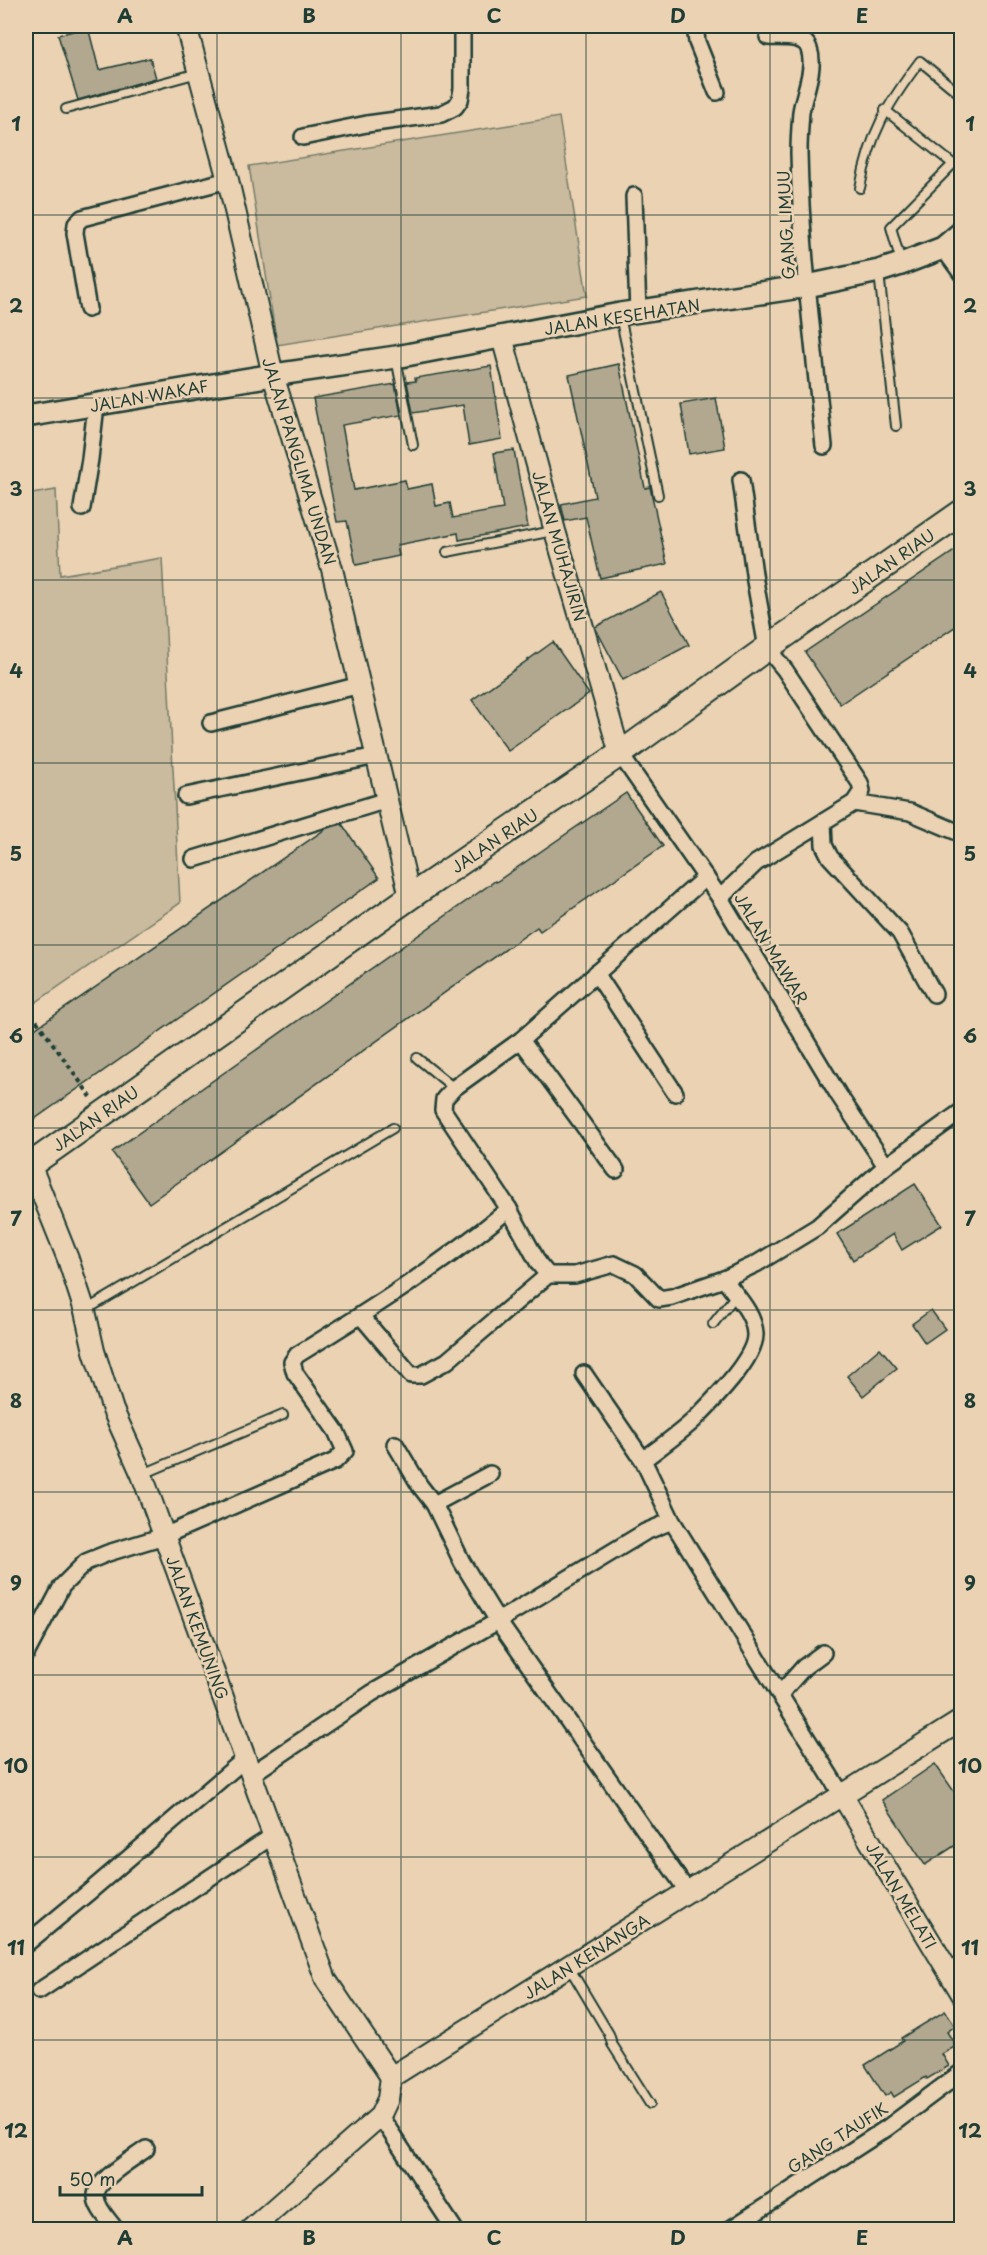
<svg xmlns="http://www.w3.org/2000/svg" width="987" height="2255" viewBox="0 0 987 2255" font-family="'Playpen Sans',sans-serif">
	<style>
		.green { fill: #caba9e; stroke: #747c69; stroke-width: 1.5 }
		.building { fill: #b2a890; stroke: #1f3d34; stroke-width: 1.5 }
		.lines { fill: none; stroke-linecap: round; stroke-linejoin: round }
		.service-casing { stroke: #1f3d34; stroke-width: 12 }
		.minor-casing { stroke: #1f3d34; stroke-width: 20 }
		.tertiary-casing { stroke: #1f3d34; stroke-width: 24 }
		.secondary-casing { stroke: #1f3d34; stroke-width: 26 }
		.primary-casing { stroke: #1f3d34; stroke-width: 28 }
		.path { stroke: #1f3d34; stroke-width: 4; stroke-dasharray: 4.5 4.5; stroke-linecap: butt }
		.service { stroke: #ebd2b3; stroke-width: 8 }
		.minor { stroke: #ebd2b3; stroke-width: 15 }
		.tertiary { stroke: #ebd2b3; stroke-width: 20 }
		.secondary { stroke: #ebd2b3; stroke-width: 21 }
		.primary { stroke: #ebd2b3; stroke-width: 24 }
		.grid { fill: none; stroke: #1f3d34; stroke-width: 1.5; stroke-opacity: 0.55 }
		.labels { text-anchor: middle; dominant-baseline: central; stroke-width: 5; stroke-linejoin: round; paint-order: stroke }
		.street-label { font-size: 16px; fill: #1f3d34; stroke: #ebd2b3 }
		.neatline { fill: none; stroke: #1f3d34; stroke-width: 2 }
		.grid-label { font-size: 20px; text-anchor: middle; font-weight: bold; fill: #1f3d34 }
	</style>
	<rect width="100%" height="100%" fill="#ebd2b3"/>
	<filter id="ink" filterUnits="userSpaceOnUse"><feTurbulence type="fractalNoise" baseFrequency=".0167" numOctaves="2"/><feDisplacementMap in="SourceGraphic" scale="12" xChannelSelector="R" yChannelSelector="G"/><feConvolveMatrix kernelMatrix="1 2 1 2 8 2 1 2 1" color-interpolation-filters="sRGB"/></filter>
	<g filter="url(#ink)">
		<g class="green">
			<path d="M559 117 587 296 277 345 249 166Z"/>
			<path d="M56 490 60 575 162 558 180 903 26 1009V495Z"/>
		</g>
		<g class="building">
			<path d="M88 27 99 70 150 58 156 78 78 100 58 35Z"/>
			<path d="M619 364 645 488 650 487 667 564 600 578 586 517 565 521 561 504 595 497 569 375Z"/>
			<path d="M491 366 502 439 469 445 463 405 413 413 407 382 416 381 415 378Z"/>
			<path d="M395 384 401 415 342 425 354 490 405 480 407 489 432 484 436 506 450 503 453 518 503 509 494 453 514 450 528 527 459 540 458 533 397 545 399 556 356 565 347 521 337 522 313 398Z"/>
			<path d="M716 398 725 448 689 454 681 404Z"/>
			<path d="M962 546V622L840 704 805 652Z"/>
			<path d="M661 592 689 645 623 680 595 627Z"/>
			<path d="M553 642 589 694 508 751 472 700Z"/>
			<path d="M626 793 663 846 540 931 537 927 149 1203 112 1152 495 881 496 882Z"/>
			<path d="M342 824 379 878 26 1125V1035L327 828Z"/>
			<path d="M915 1184 942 1225 902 1250 893 1234 853 1260 837 1234Z"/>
			<path d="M931 1310 945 1329 925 1343 912 1324Z"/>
			<path d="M880 1348 897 1368 863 1396 847 1376Z"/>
			<path d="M935 1764 962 1803V1841L925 1865 882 1800Z"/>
			<path d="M945 2011 955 2026 947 2032 956 2046 942 2054 949 2066 927 2079 926 2077 894 2097 891 2092 885 2096 865 2065 903 2041 901 2038Z"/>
		</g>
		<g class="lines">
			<defs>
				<g id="service">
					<path d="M66 109 198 73"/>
					<path d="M885 110 953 164 891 227 901 262"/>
					<path d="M860 188C870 133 887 105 920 61L960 94"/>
					<path d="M879 273 896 426"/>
					<path d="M620 316 658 495"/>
					<path d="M396 358 413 445"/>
					<path d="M447 552 553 531"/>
					<path d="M417 1058 454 1088"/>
					<path d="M86 1310 393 1128"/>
					<path d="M713 1324 736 1295"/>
					<path d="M143 1474 283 1415"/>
					<path d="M569 1967 609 2034 612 2044 650 2104"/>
				</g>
				<g id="minor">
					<path d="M695 26 697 42 717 92"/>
					<path d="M768 37C780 38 805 34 809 49 816 68 804 92 801 112 800 125 799 140 799 153 801 251 814 348 824 446"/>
					<path d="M303 137 367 124 441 114 455 107 460 100 462 89V26"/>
					<path d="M634 196 638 313"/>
					<path d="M943 248 962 274"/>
					<path d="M88 309 75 233 76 224 82 218 228 180"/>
					<path d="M82 508 90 459 96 405"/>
					<path d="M211 723 360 685"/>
					<path d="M620 754 720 898 838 1094 886 1166"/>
					<path d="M186 796 376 756"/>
					<path d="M854 803 910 812 962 834"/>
					<path d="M823 822 824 845 830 857 900 933 934 994"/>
					<path d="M194 859 387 800"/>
					<path d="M720 898 756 863 854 803 862 791 860 783 785 670 767 648 755 581 741 480"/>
					<path d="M596 973 675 1093"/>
					<path d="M521 1040 616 1170"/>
					<path d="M548 1275 539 1264 509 1209 443 1110 444 1099 454 1088 521 1040 706 877"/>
					<path d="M724 1279C736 1296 754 1313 755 1334 756 1358 711 1403 694 1420 679 1434 660 1447 643 1460L672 1521 842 1795"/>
					<path d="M361 1316 411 1375H421L447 1361 548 1275H575L614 1264 635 1274 659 1299 672 1297 724 1279 756 1264 817 1227 886 1166 962 1111"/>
					<path d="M584 1374 643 1460"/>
					<path d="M395 1444 420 1486 434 1504"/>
					<path d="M490 1474 434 1504 462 1562 498 1621 688 1892"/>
					<path d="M26 1654 62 1586 86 1562 108 1553 164 1536 335 1461 345 1451 336 1431 295 1373 292 1362 297 1355C370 1310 443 1264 509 1209"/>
					<path d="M780 1694 804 1667 823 1653"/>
					<path d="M252 1774 372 1693 498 1621 645 1532 672 1521"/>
					<path d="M26 1944 89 1892 246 1758"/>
					<path d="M39 1991 274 1835"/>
					<path d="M380 2116 455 2230"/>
					<path d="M116 2230C109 2220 97 2209 96 2197 94 2181 134 2158 146 2149"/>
					<path d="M729 2230 887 2128 962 2072"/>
				</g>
				<g id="tertiary">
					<path d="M186 26 228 180 273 375 332 569 410 897"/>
					<path d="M502 337 555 531 620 754"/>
					<path d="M30 1164 68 1259 85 1311 94 1351 113 1410 142 1475 326 1980 391 2077"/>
					<path d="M842 1795 962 1994"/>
					<path d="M250 2230 380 2116 388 2099 391 2077 962 1720"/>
				</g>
				<path id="secondary" d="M26 416 273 375 396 357 620 314 807 286 879 271 901 264 943 248 962 232"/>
				<path id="primary" d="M26 1168 410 897 620 754 767 648 962 512"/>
			</defs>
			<use href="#service" class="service-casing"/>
			<use href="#minor" class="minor-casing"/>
			<use href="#tertiary" class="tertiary-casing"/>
			<use href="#secondary" class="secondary-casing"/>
			<use href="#primary" class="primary-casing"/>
			<path class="path" d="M26 1006 91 1097"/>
			<use href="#service" class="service"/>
			<use href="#minor" class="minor"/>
			<use href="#tertiary" class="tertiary"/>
			<use href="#secondary" class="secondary"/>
			<use href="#primary" class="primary"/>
		</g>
	</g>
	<path class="grid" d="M217 26V2230M401 26V2230M586 26V2230M770 26V2230M26 215H962M26 398H962M26 580H962M26 763H962M26 945H962M26 1128H962M26 1310H962M26 1492H962M26 1675H962M26 1857H962M26 2040H962"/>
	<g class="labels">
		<g class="street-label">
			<text transform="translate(785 225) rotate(-93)">GANG LIMUU</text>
			<text transform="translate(622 316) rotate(-9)">JALAN KESEHATAN</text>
			<text transform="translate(149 395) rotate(-10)">JALAN WAKAF</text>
			<text transform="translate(300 461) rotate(73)">JALAN PANGLIMA UNDAN</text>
			<text transform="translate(560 546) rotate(74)">JALAN MUHAJIRIN</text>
			<text transform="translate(891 561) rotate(-35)">JALAN RIAU</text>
			<text transform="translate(494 840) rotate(-34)">JALAN RIAU</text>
			<text transform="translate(772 948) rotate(59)">JALAN MAWAR</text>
			<text transform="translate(95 1118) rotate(-35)">JALAN RIAU</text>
			<text transform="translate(198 1627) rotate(70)">JALAN KEMUNING</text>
			<text transform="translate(902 1895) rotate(59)">JALAN MELATI</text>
			<text transform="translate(586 1956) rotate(-32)">JALAN KENANGA</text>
			<text transform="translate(837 2137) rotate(-33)">GANG TAUFIK</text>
		</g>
	</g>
	<rect width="987" height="2255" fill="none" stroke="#ebd2b3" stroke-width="66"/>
	<path d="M60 2186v9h142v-9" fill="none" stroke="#1f3d34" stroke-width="3"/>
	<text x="69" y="2186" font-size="18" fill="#1f3d34" stroke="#ebd2b3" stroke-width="4.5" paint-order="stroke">50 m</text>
	<rect x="33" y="33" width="921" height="2189" class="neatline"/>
	<g class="grid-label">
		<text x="125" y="23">A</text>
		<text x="309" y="23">B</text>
		<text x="494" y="23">C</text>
		<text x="678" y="23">D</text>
		<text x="862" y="23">E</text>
		<text x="16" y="131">1</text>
		<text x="970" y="131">1</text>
		<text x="16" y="313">2</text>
		<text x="970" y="313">2</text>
		<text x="16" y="496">3</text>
		<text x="970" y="496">3</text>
		<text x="16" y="678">4</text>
		<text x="970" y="678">4</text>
		<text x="16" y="861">5</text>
		<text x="970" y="861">5</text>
		<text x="16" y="1043">6</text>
		<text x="970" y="1043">6</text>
		<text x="16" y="1226">7</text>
		<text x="970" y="1226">7</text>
		<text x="16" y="1408">8</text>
		<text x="970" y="1408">8</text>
		<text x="16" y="1590">9</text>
		<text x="970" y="1590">9</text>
		<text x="16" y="1773">10</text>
		<text x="970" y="1773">10</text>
		<text x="16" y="1955">11</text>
		<text x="970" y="1955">11</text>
		<text x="16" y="2138">12</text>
		<text x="970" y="2138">12</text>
		<text x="125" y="2245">A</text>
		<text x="309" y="2245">B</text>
		<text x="494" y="2245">C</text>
		<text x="678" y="2245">D</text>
		<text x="862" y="2245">E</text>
	</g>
</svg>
